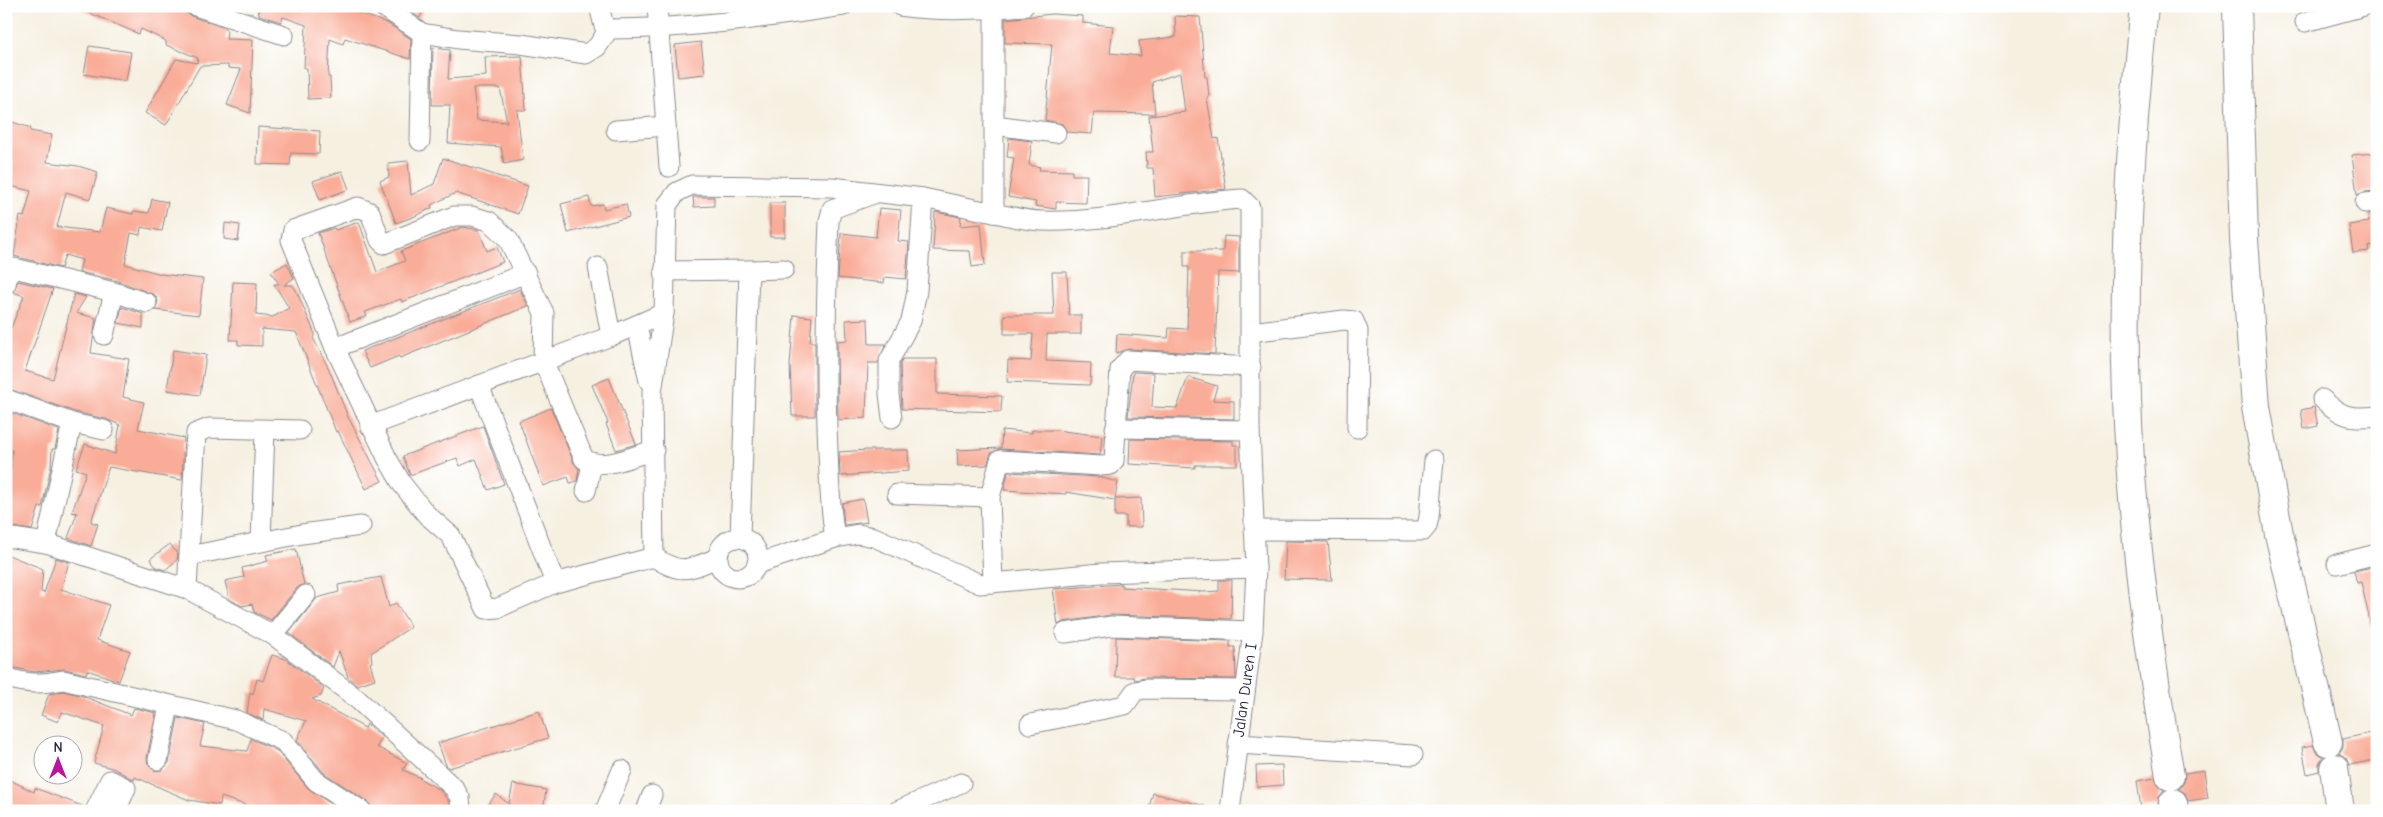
<svg xmlns="http://www.w3.org/2000/svg" width="2383" height="817" viewBox="0 0 2383 817" font-family="'Comic Neue',sans-serif">
	<style>
		.building { fill: #f9ac97; fill-rule: evenodd }
		.lines { fill: none; stroke-linecap: round; stroke-linejoin: round }
		.street-casing { stroke: #8c898e; stroke-width: 21 }
		.highway-casing { stroke: #8c898e; stroke-width: 30 }
		.street { stroke: #fff; stroke-width: 19 }
		.highway { stroke: #fff; stroke-width: 28 }
		.labels { text-anchor: middle; dominant-baseline: central; stroke-width: 4; stroke-linejoin: round; paint-order: stroke }
		.street-label { font-size: 16px; fill: #22223b; stroke: #fff }
	</style>
	<rect width="100%" height="100%" fill="#fff"/>
	<filter id="ink" filterUnits="userSpaceOnUse"><feTurbulence type="fractalNoise" baseFrequency=".02" numOctaves="2"/><feDisplacementMap in="SourceGraphic" scale="10" xChannelSelector="R" yChannelSelector="G"/><feConvolveMatrix kernelMatrix="1 2 1 2 8 2 1 2 1" color-interpolation-filters="sRGB"/></filter>
	<filter id="wash" filterUnits="userSpaceOnUse"><feTurbulence type="fractalNoise" baseFrequency=".0096" numOctaves="4" result="noise"/><feDisplacementMap in="SourceGraphic" scale="20" xChannelSelector="R" yChannelSelector="G"/><feGaussianBlur stdDeviation="1.12" result="paint"/><feColorMatrix in="noise" values="0 0 0 0 0 0 0 0 0 0 0 0 0 0 0 0 0 1.4 0 .05"/><feComposite in="paint" operator="in"/></filter>
	<g filter="url(#wash)">
		<rect width="100%" height="100%" fill="#f6f0e1"/>
		<g id="blocks">
			<g class="building">
				<path d="M73 6H184L186 13 191 16 225 28 227 30 226 39 253 40 250 113 227 105 241 69 228 68V65L200 66 166 125 145 113 176 59 197 63 198 58 166 45V41L141 29 139 34Z"/>
				<path d="M258 6H292L308 12 310 6H357L355 12 387 23 411 39 410 59 345 38 343 44 330 39 328 77H330L331 98 308 99 307 68H304L306 25 283 17 281 22 259 15Z"/>
				<path d="M402 6H424L420 18Z"/>
				<path d="M1052 14 1083 16V23L1113 26 1110 53 1141 56 1139 41 1176 37 1175 16 1200 17 1205 77H1207L1209 97 1207 98 1214 139 1218 138 1226 189 1155 197 1153 168H1147L1146 152H1153L1149 116 1185 112 1180 73 1152 82 1155 114 1094 113 1092 134 1067 132 1062 124 1045 120 1052 44 1005 43V19Z"/>
				<path d="M701 42 705 74 678 77 675 45Z"/>
				<path d="M89 46 131 52 126 81 84 74Z"/>
				<path d="M433 48 450 50 448 79 486 76 485 57 522 56 526 110H517L523 160 504 164 501 147 448 143 450 105H432ZM473 88H500L507 122 477 120Z"/>
				<path d="M6 120 31 128 30 131 52 135 47 162 78 166 98 172 90 199 66 192 57 227 100 232 106 208 133 214V211L149 213 152 199 168 202 162 231 141 227 140 235 131 233 125 264 161 274 203 279 199 315 155 310 158 301 155 295 118 281 79 272 82 260 65 255 61 268 14 256 20 216 24 217 31 191 6 185Z"/>
				<path d="M258 127 320 131 319 154 291 153 290 165 257 164Z"/>
				<path d="M1009 138 1032 141 1029 165 1040 167 1039 170 1072 171V175H1087L1086 203 1056 202V209L1035 206 1036 202 1008 197 1014 158 1007 157Z"/>
				<path d="M2374 153 2377 191 2364 192 2357 195 2352 155Z"/>
				<path d="M443 158 528 186 518 214 456 193 431 205 432 208 413 217 396 223 380 181 389 177 388 163 408 161 411 195 434 184Z"/>
				<path d="M342 171 349 189 320 200 313 181Z"/>
				<path d="M589 197 591 206 603 204 604 209 626 204 629 217 568 233 561 204Z"/>
				<path d="M693 197H714V206L694 207Z"/>
				<rect x="770" y="203" width="15" height="34"/>
				<path d="M879 208 901 210 898 241 909 242 906 279 885 277 884 283 838 278 841 233 876 237Z"/>
				<path d="M935 212 961 217 960 226 981 224 985 265 972 267 970 251 933 250Z"/>
				<path d="M2377 213V245L2368 247 2369 251 2353 253 2349 225 2369 222 2368 214Z"/>
				<path d="M359 222 377 272 405 261 401 251 463 227 479 230 487 251 497 247 503 262 402 302 401 299 365 312 367 316 350 322 318 233 334 228 335 230Z"/>
				<path d="M225 223 240 225 238 241 224 239Z"/>
				<path d="M1224 236 1239 237V273L1218 272 1215 354 1129 349 1116 353 1117 334 1168 338 1169 328 1187 329 1189 267H1184V251H1223Z"/>
				<path d="M287 263 294 278 284 285H292L296 290 315 334 313 338 329 369 348 417 382 481 366 489 338 431 336 432 296 332 262 329V346L238 345V340H230L233 282 257 283 256 315 273 317 289 308 274 284H279L271 272Z"/>
				<path d="M1052 272H1067L1069 315H1081V334H1047L1046 361 1091 363 1090 385 1007 382 1008 360 1031 361 1033 334H1004V315H1054Z"/>
				<path d="M18 281 53 289 25 371 53 379 74 294 86 297 76 313 96 318 91 353 129 359 123 397 144 402 138 429 184 438 182 480 109 467 91 522 98 524 91 546 68 538 77 513 72 512 86 472 76 469 85 444 115 454 120 425 106 419 75 412 6 388V326L11 328 24 296 13 292Z"/>
				<path d="M520 289 528 306 400 358 399 356 370 368 362 351Z"/>
				<path d="M122 307 143 314V328L118 323Z"/>
				<path d="M794 315 812 317 810 342H815V416H792L790 365Z"/>
				<path d="M868 319 869 344H886L878 363H868L866 418 838 420 837 341 847 340 846 320Z"/>
				<path d="M173 350 206 355 200 395 167 390Z"/>
				<path d="M903 359H937V394L1002 396 1001 412 902 409 900 364Z"/>
				<path d="M1133 372 1154 373 1152 407 1177 408 1188 377 1217 386 1213 400 1234 401V419L1128 417Z"/>
				<path d="M609 378 636 444 616 450 606 424 608 423 592 385Z"/>
				<path d="M2314 407 2318 426 2304 429 2301 410Z"/>
				<path d="M551 408 574 463 579 469 577 481 570 483 568 477 543 486 519 421Z"/>
				<path d="M6 411 59 430 55 449H52L51 467 42 507H39L32 530 6 526V477H10L12 450H6Z"/>
				<path d="M483 426 504 484 488 490 476 459 460 466 457 458 410 475 403 456Z"/>
				<path d="M1002 430 1032 433V430H1056L1102 436 1100 455 1000 449 991 453 987 465 958 466 957 450 1001 448Z"/>
				<path d="M1130 439 1233 441V445H1237V465H1195V468L1129 464Z"/>
				<path d="M867 450H908L909 471 840 476 839 452Z"/>
				<path d="M1008 472 1098 477 1118 482 1115 499 1141 498 1142 527H1126V516H1115V500L1066 492V494L1004 490Z"/>
				<path d="M863 499 867 522 844 525 842 503Z"/>
				<path d="M1286 541 1328 542 1332 580 1284 579Z"/>
				<path d="M170 544 178 555 177 560 165 570 156 567 150 559Z"/>
				<path d="M296 549 304 584 297 588 271 620 254 612 252 604 242 606 229 599 225 581 244 577 242 568 268 561 266 555Z"/>
				<path d="M6 554 43 569 41 592 44 593 56 558 69 562 61 589 109 605 97 640 130 651 119 681 87 670 86 674 65 669 34 672 6 666Z"/>
				<path d="M2377 566V626H2371L2361 582 2357 583 2354 571Z"/>
				<path d="M381 577 389 607 396 603 411 627 371 653 372 662 370 663 375 679 357 685 348 677 339 651 333 667 289 633 317 598 339 592 338 585Z"/>
				<path d="M1219 580H1232L1231 619 1111 615 1063 622 1058 625 1053 589 1122 584V587L1204 592 1219 591Z"/>
				<path d="M1116 637 1230 641V647H1235L1236 679 1145 678 1135 680 1134 677H1115Z"/>
				<path d="M272 655 286 659 324 688 321 696 312 699 365 728 367 724 382 737 377 747 407 763 403 770 421 778H419L440 790 449 802 450 811H373L368 802 324 773 297 740 306 721 264 709 263 720 247 713 250 692 253 694 257 679 263 681Z"/>
				<path d="M63 691 80 695 131 715 134 708 156 713 147 758 148 764 155 771 162 770 169 763 178 718 205 724 200 746 247 751 251 739 276 750 308 788 341 811H264L221 797 220 805 189 800 135 777 134 780 115 769 94 763 104 726 62 712 58 722 41 715 49 694Z"/>
				<path d="M539 711 548 738 449 768 446 765 438 743Z"/>
				<path d="M2370 733 2375 760 2349 765 2346 758 2339 753 2343 747V739Z"/>
				<path d="M2313 745 2316 752 2323 757 2319 763V771L2307 774 2302 747Z"/>
				<path d="M1282 765 1283 785 1257 787 1256 766Z"/>
				<path d="M2204 770 2208 798 2188 801 2185 793 2179 789 2184 782 2185 773Z"/>
				<path d="M6 778 34 792 35 788 85 807 84 811H6Z"/>
				<path d="M2155 778 2158 785 2164 790 2159 796 2158 806 2141 808 2137 781Z"/>
				<path d="M513 784 546 790 543 811H483L496 794 509 804Z"/>
				<path d="M1153 793 1205 806 1204 811H1148Z"/>
			</g>
		</g>
	</g>
	<g filter="url(#ink)">
		<use href="#blocks" fill-opacity="0" stroke="#8c898e" stroke-width="1"/>
		<g class="lines">
			<defs>
				<g id="street">
					<path d="M195 6 284 35"/>
					<path d="M382 6 422 33 458 39 521 44 586 54 597 47 609 29"/>
					<path d="M599 6 604 26 609 29C687 29 765 18 843 6"/>
					<path d="M900 6C941 12 983 10 1024 6"/>
					<path d="M2305 22 2364 6"/>
					<path d="M994 125 1056 133"/>
					<path d="M666 126 669 167"/>
					<path d="M616 130 666 126 657 6"/>
					<path d="M420 141 422 33"/>
					<path d="M2365 203 2377 202"/>
					<path d="M598 267 611 336"/>
					<path d="M749 270 784 269"/>
					<path d="M664 271 749 270 740 537"/>
					<path d="M6 284 9 271 14 268 114 292 147 303"/>
					<path d="M637 326 649 381"/>
					<path d="M1251 332 1344 320 1354 321 1358 331 1357 428"/>
					<path d="M104 335 114 292"/>
					<path d="M335 348 526 273"/>
					<path d="M479 385 555 583"/>
					<path d="M6 399 72 423 104 430"/>
					<path d="M2322 399C2342 417 2350 419 2377 416"/>
					<path d="M892 418 889 394V361L911 321 917 291 923 198"/>
					<path d="M370 426 611 336 664 313"/>
					<path d="M1115 428 1250 430"/>
					<path d="M654 450C632 456 605 471 584 459L543 360 544 313 508 239 489 221 472 216H454L384 244 380 240 370 212 358 207 293 230 291 240 335 348 387 458 402 484 426 514 451 536 486 609 498 608 555 583 654 557"/>
					<path d="M586 491 592 464"/>
					<path d="M897 494 990 497"/>
					<path d="M1254 530 1423 531 1427 526 1429 517 1434 460"/>
					<path d="M6 537 46 543 187 589 273 635 356 698 454 788 460 798 461 811"/>
					<circle cx="738" cy="558" r="20"/>
					<path d="M835 538C830 509 829 479 828 450 824 373 826 297 829 221L832 209 876 193"/>
					<path d="M261 541 265 430"/>
					<path d="M46 543 72 423"/>
					<path d="M189 556 302 534 361 526"/>
					<path d="M717 558C688 570 681 575 654 557L652 392 664 313 667 205 677 192 692 185 832 187 923 198 994 213"/>
					<path d="M757 564 835 538 858 534 874 537 980 584 1101 573 1256 568 1250 430V207L1242 199C1176 203 1110 223 1043 221 1027 221 1010 216 994 213V9"/>
					<path d="M2337 564 2377 554"/>
					<path d="M993 583 990 497 1000 460 1101 466 1111 465 1114 461 1120 369 1128 360 1251 367"/>
					<path d="M187 589 196 433 209 428 300 430"/>
					<path d="M1065 633 1111 626 1253 631"/>
					<path d="M273 635 306 595"/>
					<path d="M6 677C26 685 42 684 63 680L236 720 283 741 316 781 362 811"/>
					<path d="M1030 724 1125 705 1135 691 1145 689 1245 690"/>
					<path d="M1238 744 1413 755"/>
					<path d="M158 760 169 706"/>
					<path d="M95 811 110 780 126 788 116 811"/>
					<path d="M605 811 622 770"/>
					<path d="M646 811 652 795"/>
					<path d="M897 811 961 783"/>
					<path d="M1230 811 1253 631 1256 568"/>
				</g>
				<g id="highway">
					<path d="M2144 6C2131 136 2122 268 2127 398 2131 525 2149 650 2170 776"/>
					<path d="M2237 6 2244 239 2256 407 2279 534 2328 742"/>
					<path d="M2334 768 2340 811"/>
					<path d="M2173 803 2174 811"/>
				</g>
			</defs>
			<use href="#street" class="street-casing"/>
			<use href="#highway" class="highway-casing"/>
			<use href="#street" class="street"/>
			<use href="#highway" class="highway"/>
		</g>
	</g>
	<g class="labels">
		<g class="street-label">
			<text transform="translate(1245 690) rotate(-82)">Jalan Duren I</text>
		</g>
	</g>
	<rect width="2383" height="817" fill="none" stroke="#fff" stroke-width="25"/>
	<g transform="translate(58 760)"><circle r="24" fill="#ffffff" stroke="#a7a7b1"/>
	<path d="M0-4L9 19L0 12L-9 19Z" fill="#b5179e"/>
	<text y="-8" font-size="14" font-weight="bold" text-anchor="middle" fill="#22223b">N</text>
	</g>
</svg>
